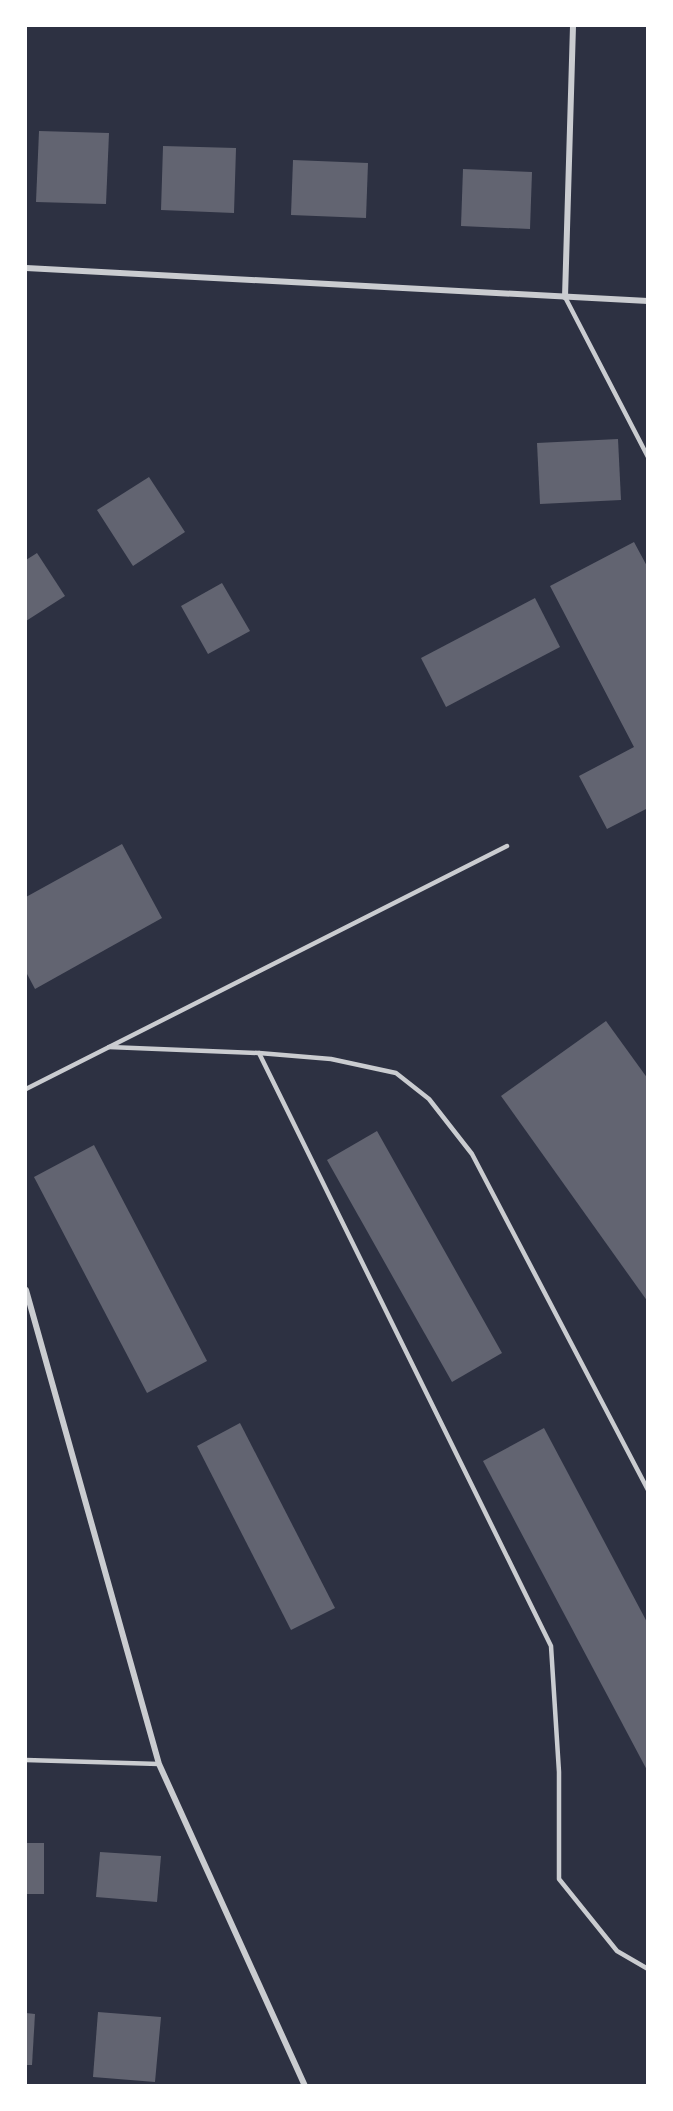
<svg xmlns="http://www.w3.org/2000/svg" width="673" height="2111" viewBox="0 0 673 2111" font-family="'Nunito Sans',sans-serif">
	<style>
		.building { fill: #626471 }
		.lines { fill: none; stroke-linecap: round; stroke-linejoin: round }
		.service { stroke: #caccd0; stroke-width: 4.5 }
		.minor { stroke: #caccd0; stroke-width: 6 }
	</style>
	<rect width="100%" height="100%" fill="#2d3142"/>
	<g class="building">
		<path d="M39 131 109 133 106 204 36 202Z"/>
		<path d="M163 146 236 148 234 213 161 210Z"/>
		<path d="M293 160 368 163 366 218 291 215Z"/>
		<path d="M463 169 532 172 530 229 461 226Z"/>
		<path d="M618 439 621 500 540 504 537 443Z"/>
		<path d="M149 477 185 532 133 566 97 510Z"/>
		<path d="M634 542 648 568V808L607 829 579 776 634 747 550 586Z"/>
		<path d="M37 553 65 596 26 621V560Z"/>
		<path d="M222 583 250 631 208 654 181 606Z"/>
		<path d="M535 598 560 647 446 707 421 658Z"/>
		<path d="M122 844 162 918 35 989 26 972V897Z"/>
		<path d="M606 1021 648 1079V1302L501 1096Z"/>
		<path d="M377 1131 502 1353 452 1382 327 1160Z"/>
		<path d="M94 1145 207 1361 147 1393 34 1177Z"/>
		<path d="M240 1423 335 1608 291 1630 197 1446Z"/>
		<path d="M544 1428 648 1624V1772L483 1461Z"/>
		<rect x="26" y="1843" width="18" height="51"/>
		<path d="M100 1852 161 1856 157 1902 96 1897Z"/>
		<path d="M98 2012 161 2017 155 2082 93 2077Z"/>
		<path d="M26 2013 35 2014 32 2065H26Z"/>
	</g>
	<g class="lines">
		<g class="service">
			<path d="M565 297 648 457"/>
			<path d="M109 1047 259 1053 331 1059 396 1073 429 1099 472 1154 648 1490"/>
			<path d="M259 1053 551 1646 559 1772V1879L617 1951 648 1969"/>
			<path d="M26 1089 507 846"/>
			<path d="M26 1760 159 1764"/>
		</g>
		<g class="minor">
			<path d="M26 268 648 301"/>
			<path d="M565 297 573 26"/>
			<path d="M26 1290 159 1764 305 2086"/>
		</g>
	</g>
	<rect width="673" height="2111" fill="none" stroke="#ffffff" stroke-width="54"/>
</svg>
